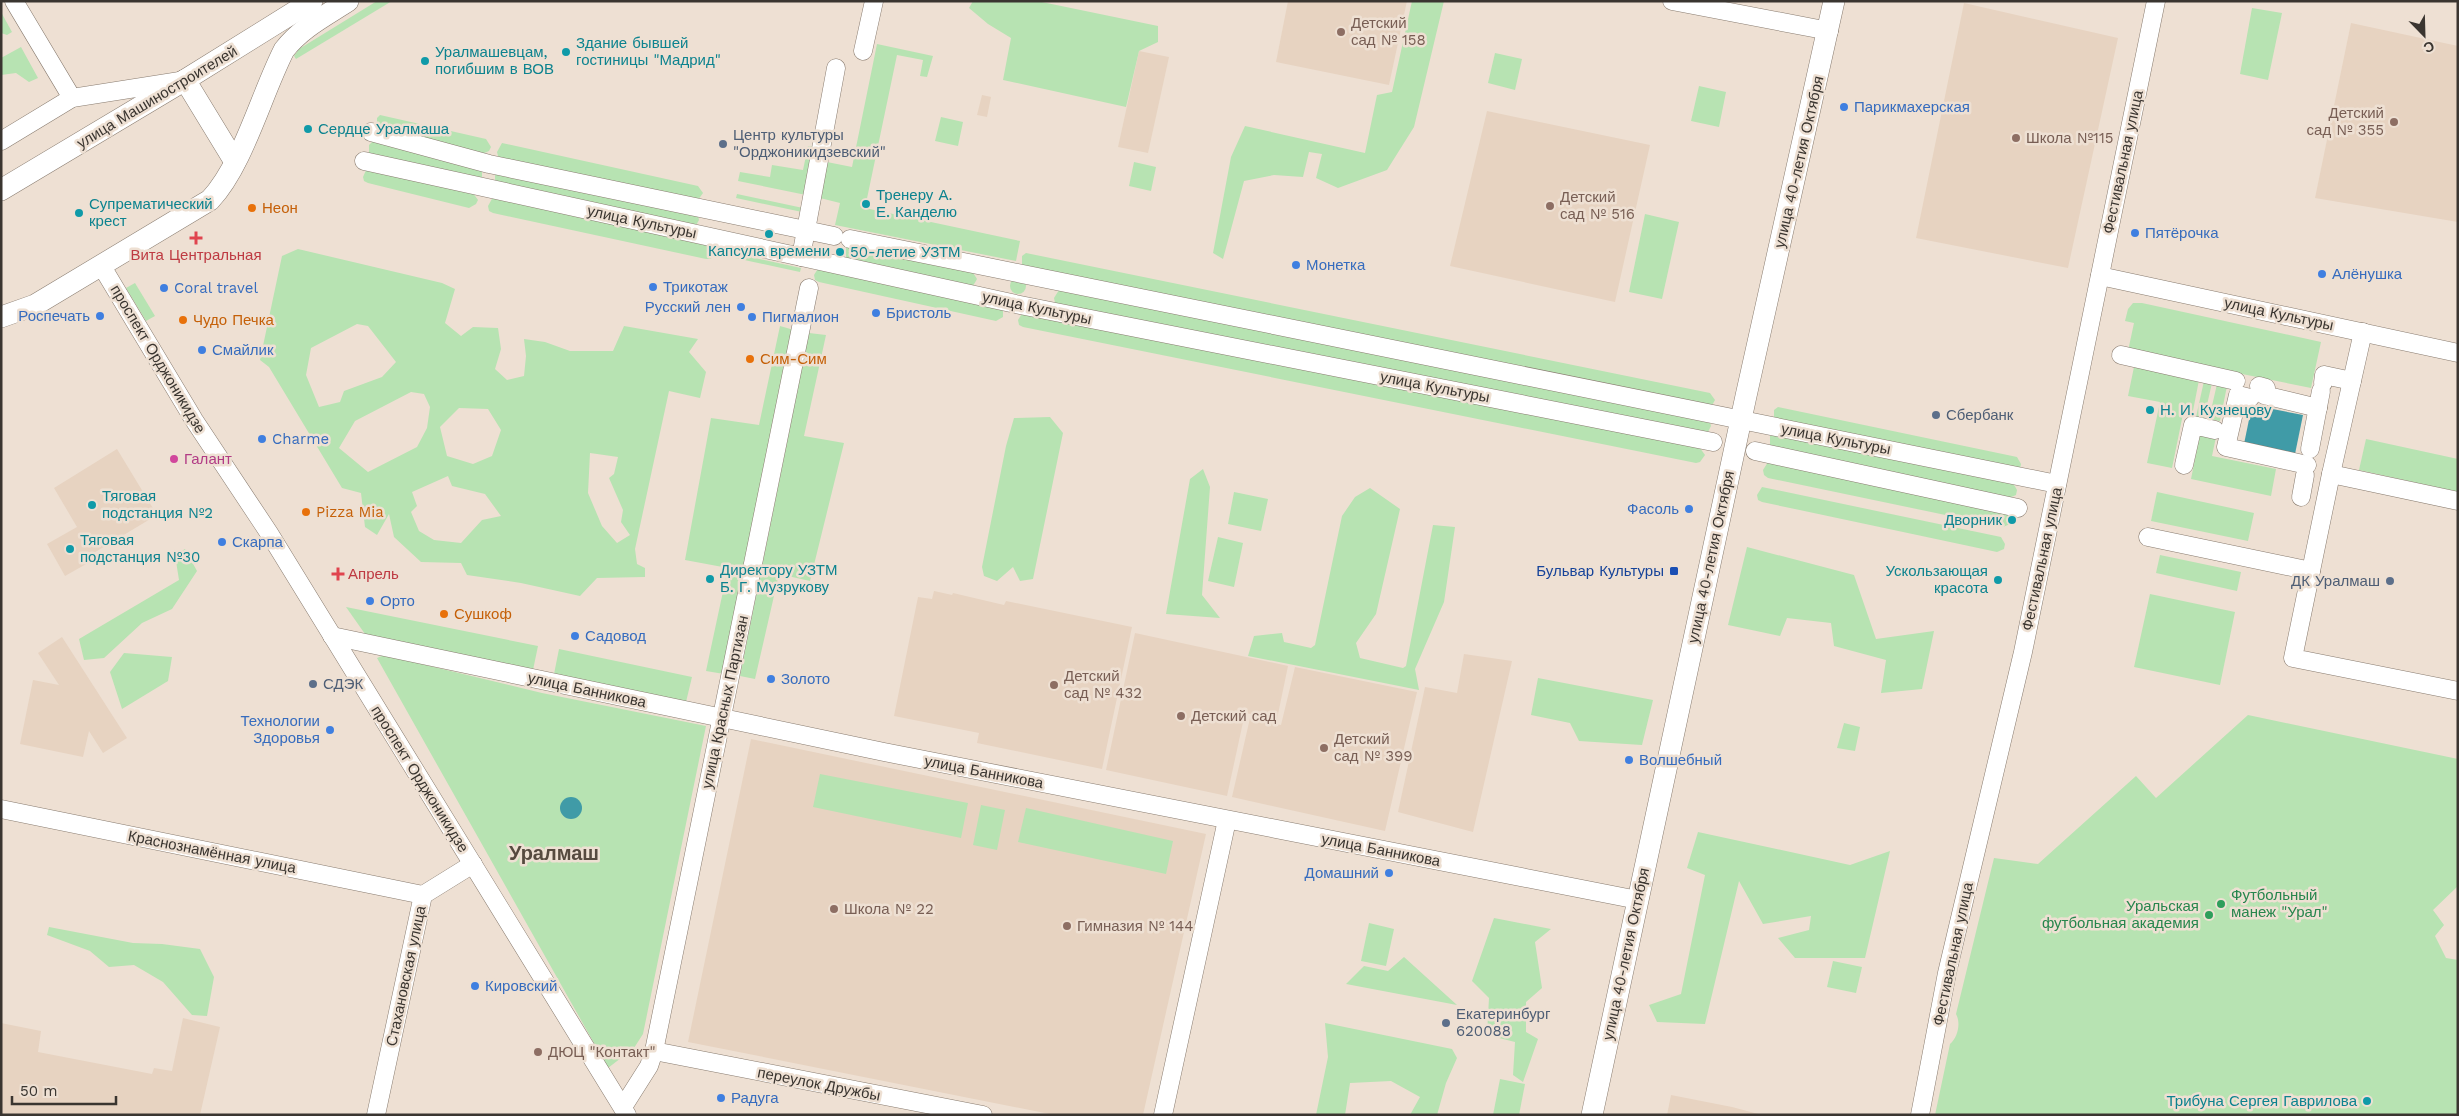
<svg xmlns="http://www.w3.org/2000/svg" width="2459" height="1116" viewBox="0 0 2459 1116" font-family="'Work Sans',sans-serif">
	<style>
		.built { fill: #e7d3c1 }
		.green { fill: #b7e3b2; fill-rule: evenodd }
		.water { fill: #409ba7 }
		.lines { fill: none; stroke-linecap: round; stroke-linejoin: round }
		.minor-casing { stroke: #887b6f; stroke-width: 19 }
		.major-casing { stroke: #887b6f; stroke-width: 22 }
		.minor { stroke: #fff; stroke-width: 18 }
		.major { stroke: #fff; stroke-width: 21 }
		.education-dot { fill: #8d6e63; stroke: #eee0d3; stroke-width: 2 }
		.culture-dot { fill: #0f9aa8; stroke: #eee0d3; stroke-width: 2 }
		.shop-dot { fill: #3f7fe0; stroke: #eee0d3; stroke-width: 2 }
		.service-dot { fill: #5c6f8a; stroke: #eee0d3; stroke-width: 2 }
		.food-dot { fill: #e8710a; stroke: #eee0d3; stroke-width: 2 }
		.health-dot { fill: #e0444e; stroke: #eee0d3; stroke-width: 2 }
		.hotel-dot { fill: #d1479c; stroke: #eee0d3; stroke-width: 2 }
		.transit-dot { fill: #1a4fb4; stroke: #eee0d3; stroke-width: 2 }
		.leisure-dot { fill: #2e9e5b; stroke: #eee0d3; stroke-width: 2 }
		.labels { text-anchor: middle; dominant-baseline: central; stroke-width: 5; stroke-linejoin: round; paint-order: stroke }
		.education-label { font-size: 15px; fill: #785e54; stroke: #eee0d3; text-anchor: start }
		.culture-label { font-size: 15px; fill: #0d838f; stroke: #eee0d3; text-anchor: start }
		.street-label { font-size: 15px; fill: #3a3530; stroke: #eee0d3 }
		.shop-label { font-size: 15px; fill: #366cbe; stroke: #eee0d3; text-anchor: start }
		.service-label { font-size: 15px; fill: #4e5e75; stroke: #eee0d3; text-anchor: start }
		.food-label { font-size: 15px; fill: #c56008; stroke: #eee0d3; text-anchor: start }
		.health-label { font-size: 15px; fill: #be3a42; stroke: #eee0d3 }
		.hotel-label { font-size: 15px; fill: #b23c85; stroke: #eee0d3; text-anchor: start }
		.transit-label { font-size: 15px; fill: #164399; stroke: #eee0d3; text-anchor: end }
		.leisure-label { font-size: 15px; fill: #27864d; stroke: #eee0d3; text-anchor: start }
		.district-label { font-size: 20px; font-weight: bold; fill: #564a3f; stroke: #eee0d3 }
	</style>
	<rect width="100%" height="100%" fill="#eee0d3"/>
	<g class="built">
		<path d="M1288 1H1407L1389 85 1276 62Z"/>
		<path d="M1964 3 2118 38 2068 268 1916 238Z"/>
		<path d="M2351 23 2458 46V222L2315 198Z"/>
		<path d="M1139 51 1169 57 1148 153 1118 147Z"/>
		<path d="M982 95 991 97 987 117 977 115Z"/>
		<path d="M1487 111 1650 145 1615 302 1450 266Z"/>
		<path d="M117 449 157 515 92 554 95 559 65 576 47 544 77 527 54 488Z"/>
		<path d="M934 591 952 595 953 593 1004 605 1006 601 1132 627 1102 769 977 743 979 733 894 716 918 597 932 599Z"/>
		<path d="M1135 633 1288 666 1277 719 1245 713 1227 796 1106 770Z"/>
		<path d="M62 637 127 738 103 753 89 731 83 757 20 744 33 680 59 685 38 653Z"/>
		<path d="M1464 654 1512 661 1473 832 1398 812 1425 687 1457 693Z"/>
		<path d="M1295 667 1417 692 1385 831 1232 797 1250 718 1281 725Z"/>
		<path d="M751 739 1206 834 1143 1115H1055L688 1042Z"/>
		<path d="M183 1018 220 1027 200 1115H1V1023L41 1031 38 1052 152 1074 154 1068 172 1071Z"/>
		<path d="M1671 1095 1732 1107 1762 1115H1667Z"/>
	</g>
	<g class="green">
		<path d="M377 1H392L296 59 294 56 299 49Z"/>
		<path d="M973 1H1037L1158 26V42L1139 51 1126 107 1003 80 1011 38 988 24 969 8Z"/>
		<path d="M1412 1H1444L1414 127 1387 170 1338 188 1316 178 1322 154 1309 152 1303 177 1274 175 1244 181 1223 259 1213 253 1231 157 1245 126 1365 153 1377 95 1392 92Z"/>
		<path d="M2252 8 2282 13 2268 80 2240 74Z"/>
		<path d="M1 12 12 32 7 35 1 33Z"/>
		<path d="M877 44 933 56 927 77 920 76 923 60 897 55 865 208 1020 241 1016 261 835 225 840 203 820 198 827 162 852 167Z"/>
		<path d="M21 47 38 78 29 82 16 73 1 75V58Z"/>
		<path d="M1495 53 1522 59 1515 90 1488 83Z"/>
		<path d="M1699 86 1726 92 1719 127 1691 121Z"/>
		<path d="M380 115 486 139 491 147 489 151 482 154 377 128V118Z"/>
		<path d="M941 117 963 122 958 146 935 141Z"/>
		<path d="M373 141 482 168V177L479 180 369 154V145Z"/>
		<path d="M502 143 698 186 703 193 698 200 502 159 498 156 497 152Z"/>
		<path d="M808 146 817 147 806 195 738 181 740 172 770 177 772 165 803 170Z"/>
		<path d="M1134 162 1156 167 1151 191 1129 186Z"/>
		<path d="M367 168 473 193 478 200 476 204 469 208 368 183 364 181 363 177Z"/>
		<path d="M495 174 698 216 699 220 695 227 495 184Z"/>
		<path d="M737 194 803 208 802 212 736 198Z"/>
		<path d="M493 197 713 247 715 251 711 259H706L493 213 489 211 488 206Z"/>
		<path d="M1645 214 1679 222 1662 299 1629 292Z"/>
		<path d="M849 245 972 271 977 279 973 286 846 258V248Z"/>
		<path d="M298 249 442 283 455 289 445 323 461 336 473 327 498 328 501 349 495 369 507 380 524 376 526 356 524 339 545 342 570 351H613L624 326 698 339 689 352 706 372 700 398 669 391 635 549 637 564 645 568V577L597 578 580 596 521 583 467 575 461 563 421 562 394 537 389 514 377 535 365 527 361 493 342 488 269 367 260 360 282 256ZM357 324 368 326 396 362 382 377 344 391 340 402 319 407 306 375 311 348ZM411 392 424 394 430 407 427 428 417 447 368 472 339 448 355 421ZM459 408 488 409 501 430 492 456 473 464 447 456 440 427ZM590 453 618 457 614 474 609 478 623 510 621 522 630 535 617 543 602 526 588 493ZM448 476 452 486 485 494 501 516 482 520 461 543 434 540 419 531 411 512 417 506 412 492Z"/>
		<path d="M1026 253 1710 393 1715 400 1711 407 1022 266V256Z"/>
		<path d="M736 254 801 268 800 272 735 258Z"/>
		<path d="M819 267 1003 309V317L996 321 819 282 815 280 814 275Z"/>
		<circle cx="1018" cy="286" r="8"/>
		<path d="M135 283 155 316 146 321 126 288Z"/>
		<path d="M1059 290 1710 422 1711 426 1707 434 1059 305 1055 303 1054 298Z"/>
		<path d="M2133 303H2142L2321 342 2311 388 2128 351 2134 323 2125 321 2128 309Z"/>
		<path d="M1023 312 1700 448 1705 455 1700 462 1696 463 1023 327 1019 325 1018 320Z"/>
		<path d="M780 326 794 330 724 674 706 671 728 568 685 560 711 418 759 425Z"/>
		<path d="M809 333 826 335 804 436 844 443 810 581 779 574 755 679 740 676Z"/>
		<path d="M2134 367 2199 380 2192 416 2183 414 2172 468 2147 463 2160 402 2128 396Z"/>
		<path d="M2204 381 2212 383 2204 418 2196 417Z"/>
		<path d="M2217 384 2227 386 2220 421 2209 419Z"/>
		<path d="M1778 407 2017 457 2021 464 2020 469 1774 420V410Z"/>
		<path d="M1050 417 1063 433 1033 579 1020 581 1013 567 997 581 984 576 982 567 1006 446 1014 418Z"/>
		<path d="M1774 433 2013 483 2017 490 2016 495 2009 498 1770 446V436Z"/>
		<path d="M2200 434 2216 437 2212 456 2276 469 2271 496 2191 479Z"/>
		<path d="M2366 439 2458 459V492L2359 470Z"/>
		<path d="M1768 462 2010 515V524L2003 527 1768 478 1764 475 1763 470Z"/>
		<path d="M1203 469 1210 487 1202 595 1220 618 1166 614 1190 479Z"/>
		<path d="M1762 487 2001 537 2005 544 2004 549 1997 552 1762 502 1758 500 1757 495Z"/>
		<path d="M1370 488 1400 509 1376 614 1356 643 1360 658 1403 668 1406 666 1433 525 1455 527 1444 602 1415 669 1419 690 1248 656 1254 636 1282 633 1284 642 1311 648 1315 645 1342 516 1355 497Z"/>
		<path d="M1234 492 1268 499 1261 531 1228 524Z"/>
		<path d="M2157 492 2254 513 2248 541 2151 521Z"/>
		<path d="M1218 537 1243 543 1234 587 1208 581Z"/>
		<path d="M1747 547 1854 575 1876 639 1934 631 1922 689 1881 693 1886 660 1834 646 1831 623 1787 618 1780 636 1728 625Z"/>
		<path d="M185 549 197 571 172 609 142 623 104 658 84 660 79 639 179 580 175 555Z"/>
		<path d="M2160 555 2241 572 2237 591 2156 573Z"/>
		<path d="M2150 594 2235 612 2220 685 2134 667Z"/>
		<path d="M346 607 538 646 533 670 365 634Z"/>
		<path d="M559 649 692 677 686 702 554 674Z"/>
		<path d="M124 653 172 657 168 681 122 709 110 672Z"/>
		<path d="M384 655 542 693 706 726 643 1034 634 1048 608 1068 377 658Z"/>
		<path d="M1538 678 1653 700 1642 745 1579 741 1570 723 1531 715Z"/>
		<path d="M2248 715 2458 759V886L2433 910 2444 925 2435 936 2446 958 2458 960V1115H1935L1950 1044C1958 1037 1961 1023 1956 1014L1994 858 2038 864 2136 776 2156 798Z"/>
		<path d="M1844 723 1860 727 1855 751 1837 748Z"/>
		<path d="M820 774 968 803 961 838 813 807Z"/>
		<path d="M981 805 1005 810 997 850 973 845Z"/>
		<path d="M1026 808 1173 841 1166 874 1018 842Z"/>
		<path d="M1698 832 1850 865 1890 851 1865 958H1795L1778 938 1809 930 1811 916 1763 924 1739 881 1705 1024 1657 1022 1649 1005 1681 994 1705 875 1687 868Z"/>
		<path d="M1494 918 1551 929 1535 942 1542 988 1526 1002V1032L1538 1039 1523 1082 1513 1075 1515 1042 1487 1035 1489 998 1472 981Z"/>
		<path d="M1369 923 1394 929 1386 966 1361 961Z"/>
		<path d="M49 927 133 943 162 944 200 949 214 977 207 1016 192 1015 163 982 134 965 109 967 90 951 47 935Z"/>
		<path d="M1404 957 1457 1005 1346 984 1364 966 1388 971Z"/>
		<path d="M1833 961 1862 967 1856 993 1827 987Z"/>
		<path d="M1325 1023 1452 1049 1457 1058 1446 1083 1437 1115H1410L1420 1097 1391 1081 1350 1083 1345 1115H1316L1328 1057Z"/>
		<path d="M1500 1079 1525 1084 1519 1115H1493Z"/>
	</g>
	<g class="water">
		<path d="M2252 405 2303 415 2295 454 2244 444Z"/>
		<circle cx="571" cy="808" r="11"/>
	</g>
	<g class="lines">
		<defs>
			<g id="minor">
				<path d="M14 1 72 98"/>
				<path d="M1672 1 1829 31"/>
				<path d="M863 51 874 1"/>
				<path d="M371 132 489 164 834 236"/>
				<path d="M1 141 72 98 180 81"/>
				<path d="M364 161 1020 305 1713 442"/>
				<path d="M850 239 2057 484"/>
				<path d="M801 257 836 68"/>
				<path d="M101 265 194 420 269 533 627 1115"/>
				<path d="M2100 276 2458 353"/>
				<path d="M2121 355 2236 381"/>
				<path d="M2323 383 2324 375 2352 381"/>
				<path d="M2259 386 2266 388 2264 395 2318 408"/>
				<path d="M2250 398 2238 395 2226 447 2307 465"/>
				<path d="M2310 449 2321 391"/>
				<path d="M1755 451 2018 508"/>
				<path d="M2184 465 2193 425 2215 430"/>
				<path d="M2331 474 2363 332"/>
				<path d="M2301 497 2305 475"/>
				<path d="M2458 501 2331 474 2293 658 2458 691"/>
				<path d="M2148 537 2311 571"/>
				<path d="M332 636 884 752 1638 900"/>
				<path d="M1 809 423 895"/>
				<path d="M654 1051 983 1115"/>
				<path d="M623 1107 649 1066 654 1051 809 288"/>
				<path d="M376 1115 423 895 473 864"/>
				<path d="M1163 1115 1227 820"/>
				<path d="M1920 1115 1947 973 2023 652 2156 1"/>
			</g>
			<g id="major">
				<path d="M185 80 235 162"/>
				<path d="M1 190 185 80 312 1"/>
				<path d="M1 317 35 305 210 200C243 165 261 95 284 50 301 28 325 16 348 1"/>
				<path d="M1592 1115 1746 396 1834 1"/>
			</g>
		</defs>
		<use href="#minor" class="minor-casing"/>
		<use href="#major" class="major-casing"/>
		<use href="#minor" class="minor"/>
		<use href="#major" class="major"/>
	</g>
	<g class="education-dot">
		<circle cx="1341" cy="32" r="5"/>
		<circle cx="2394" cy="122" r="5"/>
		<circle cx="2016" cy="138" r="5"/>
		<circle cx="1550" cy="206" r="5"/>
		<circle cx="1054" cy="685" r="5"/>
		<circle cx="1181" cy="716" r="5"/>
		<circle cx="1324" cy="748" r="5"/>
		<circle cx="834" cy="909" r="5"/>
		<circle cx="1067" cy="926" r="5"/>
		<circle cx="538" cy="1052" r="5"/>
	</g>
	<g class="culture-dot">
		<circle cx="566" cy="52" r="5"/>
		<circle cx="425" cy="61" r="5"/>
		<circle cx="308" cy="129" r="5"/>
		<circle cx="866" cy="204" r="5"/>
		<circle cx="79" cy="213" r="5"/>
		<circle cx="769" cy="234" r="5"/>
		<circle cx="840" cy="252" r="5"/>
		<circle cx="2150" cy="410" r="5"/>
		<circle cx="92" cy="505" r="5"/>
		<circle cx="2012" cy="520" r="5"/>
		<circle cx="70" cy="549" r="5"/>
		<circle cx="710" cy="579" r="5"/>
		<circle cx="1998" cy="580" r="5"/>
		<circle cx="2367" cy="1101" r="5"/>
	</g>
	<g class="shop-dot">
		<circle cx="1844" cy="107" r="5"/>
		<circle cx="2135" cy="233" r="5"/>
		<circle cx="1296" cy="265" r="5"/>
		<circle cx="2322" cy="274" r="5"/>
		<circle cx="653" cy="287" r="5"/>
		<circle cx="164" cy="288" r="5"/>
		<circle cx="741" cy="307" r="5"/>
		<circle cx="876" cy="313" r="5"/>
		<circle cx="100" cy="316" r="5"/>
		<circle cx="752" cy="317" r="5"/>
		<circle cx="202" cy="350" r="5"/>
		<circle cx="262" cy="439" r="5"/>
		<circle cx="1689" cy="509" r="5"/>
		<circle cx="222" cy="542" r="5"/>
		<circle cx="370" cy="601" r="5"/>
		<circle cx="575" cy="636" r="5"/>
		<circle cx="771" cy="679" r="5"/>
		<circle cx="330" cy="730" r="5"/>
		<circle cx="1629" cy="760" r="5"/>
		<circle cx="1389" cy="873" r="5"/>
		<circle cx="475" cy="986" r="5"/>
		<circle cx="721" cy="1098" r="5"/>
	</g>
	<g class="service-dot">
		<circle cx="723" cy="144" r="5"/>
		<circle cx="1936" cy="415" r="5"/>
		<circle cx="2390" cy="581" r="5"/>
		<circle cx="313" cy="684" r="5"/>
		<circle cx="1446" cy="1023" r="5"/>
	</g>
	<g class="food-dot">
		<circle cx="252" cy="208" r="5"/>
		<circle cx="183" cy="320" r="5"/>
		<circle cx="750" cy="359" r="5"/>
		<circle cx="306" cy="512" r="5"/>
		<circle cx="444" cy="614" r="5"/>
	</g>
	<g class="health-dot">
		<path d="M193.5 230.5h5v5h5v5h-5v5h-5v-5h-5v-5h5z"/>
		<path d="M335.5 566.5h5v5h5v5h-5v5h-5v-5h-5v-5h5z"/>
	</g>
	<circle class="hotel-dot" cx="174" cy="459" r="5"/>
	<rect class="transit-dot" x="1669" y="566" width="10" height="10" rx="2.5"/>
	<g class="leisure-dot">
		<circle cx="2221" cy="904" r="5"/>
		<circle cx="2209" cy="915" r="5"/>
	</g>
	<g class="labels">
		<g class="education-label">
			<text x="1351" y="23">Детский<tspan x="1351" dy="17">сад № 158</tspan></text>
			<text x="2384" y="113" text-anchor="end">Детский<tspan x="2384" dy="17">сад № 355</tspan></text>
			<text x="2026" y="138">Школа №115</text>
			<text x="1560" y="197">Детский<tspan x="1560" dy="17">сад № 516</tspan></text>
			<text x="1064" y="676">Детский<tspan x="1064" dy="17">сад № 432</tspan></text>
			<text x="1191" y="716">Детский сад</text>
			<text x="1334" y="739">Детский<tspan x="1334" dy="17">сад № 399</tspan></text>
			<text x="844" y="909">Школа № 22</text>
			<text x="1077" y="926">Гимназия № 144</text>
			<text x="548" y="1052">ДЮЦ "Контакт"</text>
		</g>
		<g class="culture-label">
			<text x="576" y="43">Здание бывшей<tspan x="576" dy="17">гостиницы "Мадрид"</tspan></text>
			<text x="435" y="52">Уралмашевцам,<tspan x="435" dy="17">погибшим в ВОВ</tspan></text>
			<text x="318" y="129">Сердце Уралмаша</text>
			<text x="876" y="195">Тренеру А.<tspan x="876" dy="17">Е. Канделю</tspan></text>
			<text x="89" y="204">Супрематический<tspan x="89" dy="17">крест</tspan></text>
			<text x="769" y="251" text-anchor="middle">Капсула времени</text>
			<text x="850" y="252">50-летие УЗТМ</text>
			<text x="2160" y="410">Н. И. Кузнецову</text>
			<text x="102" y="496">Тяговая<tspan x="102" dy="17">подстанция №2</tspan></text>
			<text x="2002" y="520" text-anchor="end">Дворник</text>
			<text x="80" y="540">Тяговая<tspan x="80" dy="17">подстанция №30</tspan></text>
			<text x="720" y="570">Директору УЗТМ<tspan x="720" dy="17">Б. Г. Музрукову</tspan></text>
			<text x="1988" y="571" text-anchor="end">Ускользающая<tspan x="1988" dy="17">красота</tspan></text>
			<text x="2357" y="1101" text-anchor="end">Трибуна Сергея Гаврилова</text>
		</g>
		<g class="street-label">
			<text transform="translate(157 97) rotate(-31)">улица Машиностроителей</text>
			<text transform="translate(1799 162) rotate(-77)">улица 40-летия Октября</text>
			<text transform="translate(2123 162) rotate(-78)">Фестивальная улица</text>
			<text transform="translate(642 222) rotate(12)">улица Культуры</text>
			<text transform="translate(1037 308) rotate(12)">улица Культуры</text>
			<text transform="translate(2279 314) rotate(12)">улица Культуры</text>
			<text transform="translate(158 359) rotate(59)">проспект Орджоникидзе</text>
			<text transform="translate(1435 387) rotate(11)">улица Культуры</text>
			<text transform="translate(1836 439) rotate(11)">улица Культуры</text>
			<text transform="translate(1711 557) rotate(-78)">улица 40-летия Октября</text>
			<text transform="translate(2042 559) rotate(-78)">Фестивальная улица</text>
			<text transform="translate(587 690) rotate(12)">улица Банникова</text>
			<text transform="translate(725 702) rotate(-78)">улица Красных Партизан</text>
			<text transform="translate(984 772) rotate(11)">улица Банникова</text>
			<text transform="translate(420 779) rotate(58)">проспект Орджоникидзе</text>
			<text transform="translate(1381 850) rotate(11)">улица Банникова</text>
			<text transform="translate(212 852) rotate(11)">Краснознамённая улица</text>
			<text transform="translate(1626 954) rotate(-78)">улица 40-летия Октября</text>
			<text transform="translate(1953 954) rotate(-78)">Фестивальная улица</text>
			<text transform="translate(406 976) rotate(-78)">Стахановская улица</text>
			<text transform="translate(819 1084) rotate(11)">переулок Дружбы</text>
		</g>
		<g class="shop-label">
			<text x="1854" y="107">Парикмахерская</text>
			<text x="2145" y="233">Пятёрочка</text>
			<text x="1306" y="265">Монетка</text>
			<text x="2332" y="274">Алёнушка</text>
			<text x="663" y="287">Трикотаж</text>
			<text x="174" y="288">Coral travel</text>
			<text x="731" y="307" text-anchor="end">Русский лен</text>
			<text x="886" y="313">Бристоль</text>
			<text x="90" y="316" text-anchor="end">Роспечать</text>
			<text x="762" y="317">Пигмалион</text>
			<text x="212" y="350">Смайлик</text>
			<text x="272" y="439">Charme</text>
			<text x="1679" y="509" text-anchor="end">Фасоль</text>
			<text x="232" y="542">Скарпа</text>
			<text x="380" y="601">Орто</text>
			<text x="585" y="636">Садовод</text>
			<text x="781" y="679">Золото</text>
			<text x="320" y="721" text-anchor="end">Технологии<tspan x="320" dy="17">Здоровья</tspan></text>
			<text x="1639" y="760">Волшебный</text>
			<text x="1379" y="873" text-anchor="end">Домашний</text>
			<text x="485" y="986">Кировский</text>
			<text x="731" y="1098">Радуга</text>
		</g>
		<g class="service-label">
			<text x="733" y="135">Центр культуры<tspan x="733" dy="17">"Орджоникидзевский"</tspan></text>
			<text x="1946" y="415">Сбербанк</text>
			<text x="2380" y="581" text-anchor="end">ДК Уралмаш</text>
			<text x="323" y="684">СДЭК</text>
			<text x="1456" y="1014">Екатеринбург<tspan x="1456" dy="17">620088</tspan></text>
		</g>
		<g class="food-label">
			<text x="262" y="208">Неон</text>
			<text x="193" y="320">Чудо Печка</text>
			<text x="760" y="359">Сим-Сим</text>
			<text x="316" y="512">Pizza Mia</text>
			<text x="454" y="614">Сушкоф</text>
		</g>
		<g class="health-label">
			<text x="196" y="255">Вита Центральная</text>
			<text x="348" y="574" text-anchor="start">Апрель</text>
		</g>
		<g class="hotel-label">
			<text x="184" y="459">Галант</text>
		</g>
		<g class="transit-label">
			<text x="1664" y="571">Бульвар Культуры</text>
		</g>
		<g class="leisure-label">
			<text x="2231" y="895">Футбольный<tspan x="2231" dy="17">манеж "Урал"</tspan></text>
			<text x="2199" y="906" text-anchor="end">Уральская<tspan x="2199" dy="17">футбольная академия</tspan></text>
		</g>
		<g class="district-label">
			<text x="554" y="853">Уралмаш</text>
		</g>
	</g>
	<rect width="2459" height="1116" fill="none" stroke="#3a3530" stroke-width="5"/>
	<g transform="translate(2424 35) rotate(157)" stroke="#eee0d3" stroke-width="4" paint-order="stroke">
	<path d="M0-4L9 19L0 12L-9 19Z" fill="#3a3530"/>
	<text y="-8" font-size="14" font-weight="bold" text-anchor="middle" fill="#3a3530">С</text>
	</g>
	<path d="M12 1096v8h104v-8" fill="none" stroke="#3a3530" stroke-width="2.5"/>
	<text x="20" y="1096" font-size="15" fill="#3a3530" stroke="#eee0d3" stroke-width="4" paint-order="stroke">50 m</text>
</svg>
